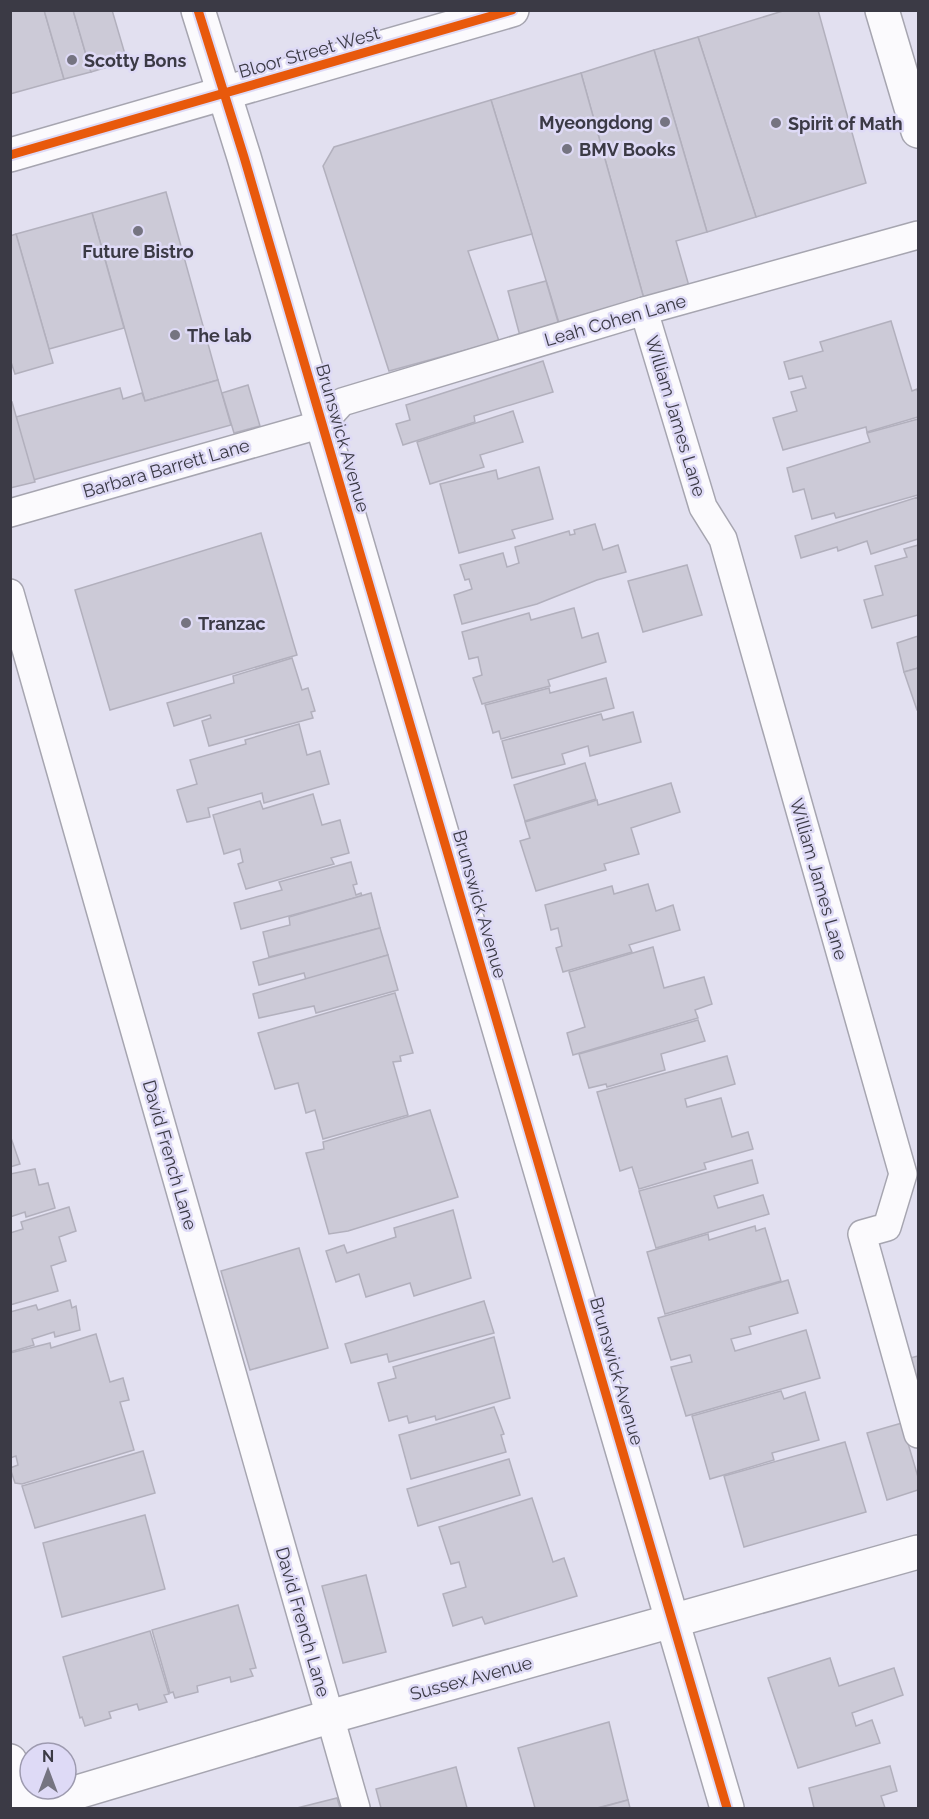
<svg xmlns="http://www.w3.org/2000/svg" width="929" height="1819" viewBox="0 0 929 1819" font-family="Raleway,sans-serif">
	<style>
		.building { fill: #cccad7; stroke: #b2b0bd; stroke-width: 1.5 }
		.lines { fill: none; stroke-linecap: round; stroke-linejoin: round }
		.lane-casing { stroke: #a6a5b0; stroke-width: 30 }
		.street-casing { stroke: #a6a5b0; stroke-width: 36 }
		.secondary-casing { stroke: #a6a5b0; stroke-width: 36 }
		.lane { stroke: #fbfafd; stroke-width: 27 }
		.street { stroke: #fbfafd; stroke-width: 33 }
		.secondary { stroke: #fbfafd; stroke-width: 33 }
		.cycleway-casing { stroke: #dedaf6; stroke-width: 13 }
		.cycleway { stroke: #e8590c; stroke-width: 9 }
		.poi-dot { fill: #757481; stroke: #dedaf6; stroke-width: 2 }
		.labels { text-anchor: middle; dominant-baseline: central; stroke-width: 5; stroke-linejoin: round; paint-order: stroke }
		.street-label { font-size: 18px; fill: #3b3a45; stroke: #dedaf6 }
		.poi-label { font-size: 18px; font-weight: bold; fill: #3b3a45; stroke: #dedaf6; text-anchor: start }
	</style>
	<rect width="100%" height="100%" fill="#e2e0f0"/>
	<g class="building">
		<path d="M10 10H44L64 79 10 94Z"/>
		<path d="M44 10H73L91 72 64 79Z"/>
		<path d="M73 10H112L127 61 91 72Z"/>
		<path d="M786 10H818L866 183 756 217 698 37Z"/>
		<path d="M698 37 756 217 707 232 654 50Z"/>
		<path d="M654 50 707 232 676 241 689 286 644 299 581 73Z"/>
		<path d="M581 73 644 299 559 323 491 100Z"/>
		<path d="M491 100 532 234 468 251 499 341 389 371 323 166 334 147Z"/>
		<path d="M166 192 218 380 145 401 92 213Z"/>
		<path d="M92 213 124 328 49 349 16 234Z"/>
		<path d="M16 234 53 363 15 374 10 359V236Z"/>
		<path d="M546 281 559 325 520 336 508 291Z"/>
		<path d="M891 321 912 391 917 389 918 393V417L867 432 866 427 783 450 773 418 797 411 791 392 806 388 802 376 789 379 784 362 823 351 820 342Z"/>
		<path d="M543 361 553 392 474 416 475 422 403 445 396 424 410 420 406 405Z"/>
		<path d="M218 380 231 425 33 480 16 417 120 388 123 399 142 393 145 401Z"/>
		<path d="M248 385 260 426 234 433 222 393Z"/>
		<path d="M12 402 35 482 10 488V403Z"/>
		<path d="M513 411 523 442 480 455 484 467 430 484 417 442Z"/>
		<path d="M918 419V495L836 518 834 513 812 519 804 489 793 492 787 468 870 442 867 433Z"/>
		<path d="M539 467 553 519 512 530 515 538 459 553 440 484 496 470 498 479Z"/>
		<path d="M918 497V539L871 554 867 541 838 551 837 547 801 558 795 536Z"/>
		<path d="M595 524 603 550 618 545 626 572 597 580 537 604 462 624 454 595 472 589 469 579 465 580 460 565 503 553 507 567 519 563 515 547 569 531 570 535 575 534 574 530Z"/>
		<path d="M261 533 297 655 110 710 75 590Z"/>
		<path d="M918 545V615L872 628 864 600 883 595 875 566 907 557 904 549Z"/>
		<path d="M687 565 702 615 643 632 628 581Z"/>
		<path d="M574 608 582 638 598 633 606 662 548 680 550 686 482 704 473 678 482 675 478 657 469 659 462 632 529 613 531 620Z"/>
		<path d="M918 636V668L904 672 897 643Z"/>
		<path d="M292 658 302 690 308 688 315 711 311 712 313 718 209 746 202 721 211 718 210 715 174 726 167 703 234 683 233 676Z"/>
		<path d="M918 668V710H917L904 672Z"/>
		<path d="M606 678 614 708 501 739 499 731 493 733 485 705 549 688 550 693Z"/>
		<path d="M633 712 641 742 590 756 588 746 562 754 565 764 512 778 502 741 601 714 603 720Z"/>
		<path d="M299 724 307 755 320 751 329 784 264 803 262 793 208 808 210 817 187 822 177 790 197 784 190 760 246 744 245 740Z"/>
		<path d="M585 763 596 799 525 821 514 785Z"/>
		<path d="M671 783 680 812 631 828 639 854 604 864 606 870 536 891 520 841 530 838 525 822 597 800 598 805Z"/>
		<path d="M313 794 322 825 340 820 349 853 331 858 334 864 246 889 238 864 243 862 240 849 224 854 213 815 260 801 263 809Z"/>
		<path d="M351 862 357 884 353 885 356 895 361 893 362 896 241 929 234 903 282 890 279 882Z"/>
		<path d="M648 884 656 911 673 905 680 930 629 945 632 952 563 972 556 948 562 946 558 928 551 930 545 905 612 886 614 894Z"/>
		<path d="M371 893 380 928 269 957 263 932 290 925 289 917Z"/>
		<path d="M380 928 388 955 306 980 304 973 259 985 253 962Z"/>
		<path d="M653 947 664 988 704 977 712 1004 695 1010 698 1018 573 1055 567 1033 585 1027 569 972Z"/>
		<path d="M388 955 398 990 316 1013 314 1006 259 1018 253 994Z"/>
		<path d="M395 993 413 1053 400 1056 401 1061 393 1062 408 1115 323 1139 315 1110 306 1113 298 1083 275 1089 258 1033Z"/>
		<path d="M698 1020 705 1041 661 1054 665 1070 607 1087 606 1084 589 1088 579 1054Z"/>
		<path d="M727 1056 735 1084 685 1099 687 1107 721 1098 732 1137 748 1132 753 1149 704 1163 706 1169 639 1189 632 1167 620 1171 597 1092Z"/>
		<path d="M430 1110 458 1197 348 1231 329 1234 306 1153 324 1149 323 1142Z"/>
		<path d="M10 1135 20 1164 10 1167Z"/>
		<path d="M752 1160 758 1183 714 1196 718 1208 763 1195 769 1214 656 1248 639 1191Z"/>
		<path d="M35 1169 39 1185 48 1183 55 1208 26 1217 25 1212 10 1217V1174Z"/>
		<path d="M69 1207 76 1231 59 1237 66 1261 51 1266 58 1291 10 1305V1233L23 1229 21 1222Z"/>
		<path d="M453 1210 471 1278 414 1296 410 1283 366 1297 359 1274 336 1282 326 1251 344 1245 347 1253 396 1237 394 1228Z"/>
		<path d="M755 1226 756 1231 765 1228 781 1281 665 1314 647 1252 708 1234 709 1240Z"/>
		<path d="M299 1248 328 1348 250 1370 221 1271Z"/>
		<path d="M788 1280 798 1313 749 1327 751 1334 731 1339 735 1351 806 1330 820 1378 686 1416 671 1367 692 1362 690 1355 671 1360 658 1318Z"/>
		<path d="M70 1300 72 1308 76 1306 80 1330 55 1337 54 1332 32 1339 34 1345 10 1352V1312L36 1305 38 1310Z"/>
		<path d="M484 1301 494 1333 389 1362 387 1354 351 1363 345 1344Z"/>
		<path d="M96 1334 110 1382 123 1378 129 1400 120 1402 134 1450 22 1484 15 1483 10 1468 18 1465 16 1456 10 1458V1353L50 1343 51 1348Z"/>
		<path d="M494 1337 510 1398 436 1420 435 1416 409 1423 407 1416 389 1421 378 1383 396 1378 393 1367Z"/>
		<path d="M918 1356V1409L910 1358Z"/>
		<path d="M781 1391 784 1399 805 1392 819 1440 772 1453 774 1460 710 1479 692 1416Z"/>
		<path d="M494 1407 504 1434 501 1435 506 1452 411 1479 399 1435Z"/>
		<path d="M902 1423 918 1477V1490L887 1500 867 1433Z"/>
		<path d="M845 1442 866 1512 744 1547 724 1476Z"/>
		<path d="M143 1451 155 1493 35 1528 22 1486Z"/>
		<path d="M509 1459 520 1495 418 1526 407 1489Z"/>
		<path d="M532 1498 553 1562 564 1558 577 1596 485 1624 482 1617 453 1626 443 1594 466 1587 459 1562 451 1564 439 1527Z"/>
		<path d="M145 1515 165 1589 62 1617 43 1543Z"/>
		<path d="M366 1575 386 1652 343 1663 322 1586Z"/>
		<path d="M238 1605 256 1668 250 1669 253 1676 231 1682 230 1677 197 1686 198 1692 175 1698 173 1692 170 1693 152 1630Z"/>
		<path d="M150 1631 169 1694 164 1695 167 1702 139 1710 137 1704 109 1712 111 1718 85 1726 82 1717 80 1718 63 1657Z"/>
		<path d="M830 1658 839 1686 894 1668 903 1695 852 1713 856 1726 872 1720 880 1743 798 1768 768 1678Z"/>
		<path d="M609 1722 628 1800 597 1808H535L518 1748Z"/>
		<path d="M890 1766 897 1791 881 1796 885 1808H814L809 1788Z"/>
		<path d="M456 1767 467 1808H381L376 1789Z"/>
		<path d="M337 1798 340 1808H297Z"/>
		<path d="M628 1800 630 1808H599Z"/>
	</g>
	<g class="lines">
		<defs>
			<g id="lane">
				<path d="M644 311 703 507 723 539 903 1174 887 1227 862 1234 918 1434"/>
				<path d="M10 513 322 424 342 402 644 311 918 235"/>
				<path d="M10 593 356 1808"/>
			</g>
			<g id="street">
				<path d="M198 10 244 157 727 1808"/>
				<path d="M882 10 918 131"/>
				<path d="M10 1761 24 1808"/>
				<path d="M24 1808 329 1717 918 1552"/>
			</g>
			<path id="secondary" d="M10 155 512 10"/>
		</defs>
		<use href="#lane" class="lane-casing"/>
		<use href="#street" class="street-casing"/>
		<use href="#secondary" class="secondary-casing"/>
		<use href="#lane" class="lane"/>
		<use href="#street" class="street"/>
		<use href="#secondary" class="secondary"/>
		<defs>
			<g id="cycleway">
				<path d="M198 10 244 157 727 1808"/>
				<path d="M10 155 512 10"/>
			</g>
		</defs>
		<use href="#cycleway" class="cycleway-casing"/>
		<use href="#cycleway" class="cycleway"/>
	</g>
	<g class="poi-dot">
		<circle cx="72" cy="60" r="6"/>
		<circle cx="665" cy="122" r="6"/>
		<circle cx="776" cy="123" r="6"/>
		<circle cx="567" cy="149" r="6"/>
		<circle cx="138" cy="231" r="6"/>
		<circle cx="175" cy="335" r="6"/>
		<circle cx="186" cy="623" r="6"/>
	</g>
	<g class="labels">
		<g class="street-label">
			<text transform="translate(309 52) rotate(-16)">Bloor Street West</text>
			<text transform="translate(615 320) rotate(-16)">Leah Cohen Lane</text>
			<text transform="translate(676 416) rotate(73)">William James Lane</text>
			<text transform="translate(343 438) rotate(74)">Brunswick Avenue</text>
			<text transform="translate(166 468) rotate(-16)">Barbara Barrett Lane</text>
			<text transform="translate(819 879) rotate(74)">William James Lane</text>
			<text transform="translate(480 904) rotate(74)">Brunswick Avenue</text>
			<text transform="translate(170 1155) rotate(74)">David French Lane</text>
			<text transform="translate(617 1371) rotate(74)">Brunswick Avenue</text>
			<text transform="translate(303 1622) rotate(74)">David French Lane</text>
			<text transform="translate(471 1678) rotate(-15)">Sussex Avenue</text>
		</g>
		<g class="poi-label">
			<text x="84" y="60">Scotty Bons</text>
			<text x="653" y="122" text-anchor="end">Myeongdong</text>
			<text x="788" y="123">Spirit of Math</text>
			<text x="579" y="149">BMV Books</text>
			<text x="138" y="251" text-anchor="middle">Future Bistro</text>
			<text x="187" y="335">The lab</text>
			<text x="198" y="623">Tranzac</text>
		</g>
	</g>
	<rect width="929" height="1819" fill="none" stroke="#3b3a45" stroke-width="24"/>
	<g transform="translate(48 1771)"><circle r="28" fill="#dedaf6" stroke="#9d9aaf" stroke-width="1.5"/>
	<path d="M0-4.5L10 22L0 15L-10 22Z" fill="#757481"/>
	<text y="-9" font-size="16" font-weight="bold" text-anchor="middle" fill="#3b3a45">N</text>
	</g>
</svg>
